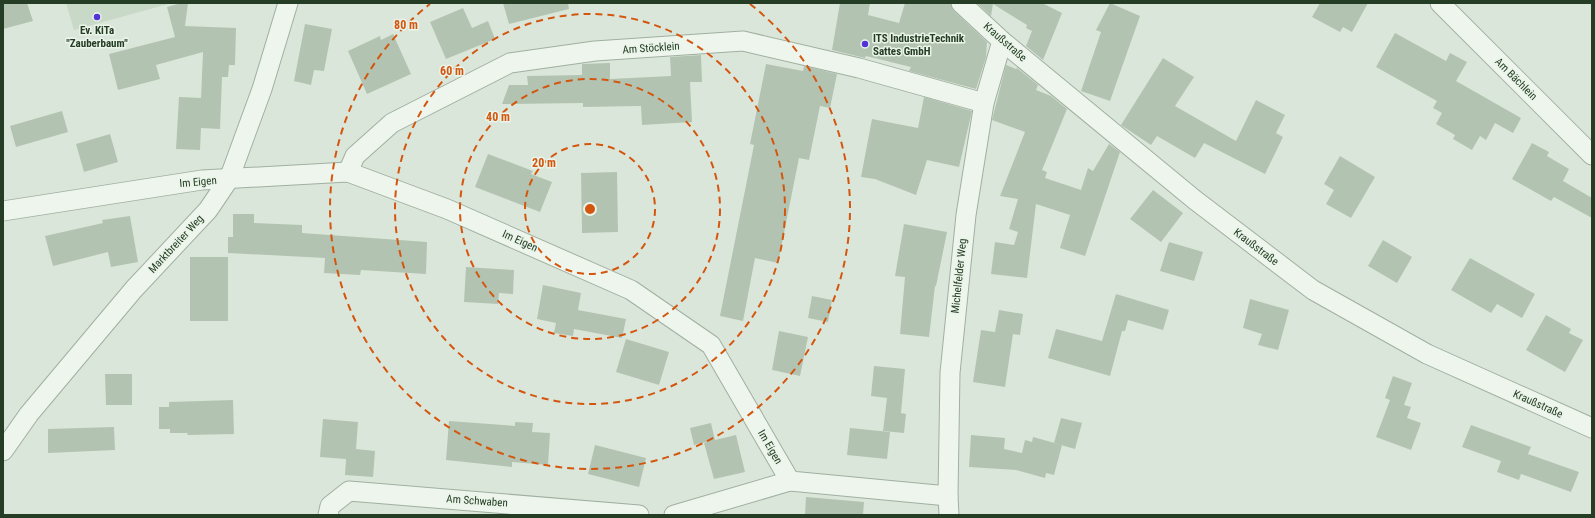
<svg xmlns="http://www.w3.org/2000/svg" width="1595" height="518" viewBox="0 0 1595 518" font-family="'Roboto Condensed',sans-serif">
	<style>
		.built { fill: #c9d9c8 }
		.building { fill: #b2c4b1 }
		.lines { fill: none; stroke-linecap: round; stroke-linejoin: round }
		.street-casing { stroke: #a0b0a0; stroke-width: 21 }
		.street { stroke: #edf5ed; stroke-width: 19 }
		.ring { fill: none; stroke: #d4560e; stroke-width: 2; stroke-dasharray: 7 5 }
		.poi-dot { fill: #5432d8; stroke: #eaf4e9; stroke-width: 1.5 }
		.labels { text-anchor: middle; dominant-baseline: central; stroke-width: 3; stroke-linejoin: round; paint-order: stroke }
		.poi-label { font-size: 11px; font-weight: bold; fill: #243d24; stroke: #eaf4e9 }
		.street-label { font-size: 11px; fill: #243d24; stroke: #eaf4e9 }
		.centre { fill: #d4560e; stroke: #eaf4e9; stroke-width: 2 }
		.ring-label { font-size: 12px; text-anchor: middle; font-weight: bold; fill: #d4560e; stroke: #eaf4e9; stroke-width: 3; stroke-linejoin: round; paint-order: stroke }
	</style>
	<rect width="100%" height="100%" fill="#dbe6da"/>
	<path class="built" d="M66 3H172L74 30Z"/>
	<g class="building">
		<path d="M3 3H27L33 21 3 29Z"/>
		<path d="M181 3H188L185 26 236 28 235 65H229L228 77H222L220 129 201 128 200 150 176 149 179 97 201 98 203 52 156 65 160 79 118 90 109 54 175 37 167 7Z"/>
		<path d="M503 3H568L569 9 509 24Z"/>
		<path d="M840 3H870L868 15 899 23 905 3H950L954 11 987 42 986 57 976 89 909 71 911 67 866 56 865 58 832 50Z"/>
		<path d="M977 3H1042L1062 13 1043 60 1026 46 1032 31 1026 28 1027 25 993 4 991 16Z"/>
		<path d="M1110 3 1140 16 1110 101 1081 91 1101 32 1096 30Z"/>
		<path d="M1320 3H1368L1352 32 1343 27 1340 32 1312 17Z"/>
		<path d="M463 8 472 28 488 21 495 39 446 59 430 22Z"/>
		<path d="M305 24 332 29 324 71 314 70 311 85 294 81Z"/>
		<path d="M1395 33 1446 61 1450 53 1467 62 1456 81 1521 118 1513 133 1495 123 1486 140 1480 136 1472 150 1453 139 1455 135 1436 124 1442 113 1433 108 1437 101 1376 67Z"/>
		<path d="M393 34 411 74 367 94 348 51 380 36 381 40Z"/>
		<path d="M701 55 702 82H690L692 122 642 125 641 106 583 107V103L502 104 509 85H528L527 76 582 75V64L610 63V79L671 76 670 57Z"/>
		<path d="M1163 58 1194 77 1175 106 1236 141 1256 100 1285 115 1276 133 1283 137 1265 174 1204 143 1195 158 1157 136 1151 145 1121 125Z"/>
		<path d="M766 64 803 71 804 66 837 74 830 108 820 106 809 160 799 158 778 263 755 258 743 321 720 316 754 145 750 144Z"/>
		<path d="M1006 65 1016 69 1017 68 1038 85 1036 90 1051 96 1067 109 1042 170 1047 172 1045 178 1081 190 1088 168 1093 171 1109 144 1120 152 1085 256 1060 248 1070 215 1036 204 1027 278 991 274 995 242 1014 245 1018 232 1009 229 1018 199 1000 196 1025 132 992 120Z"/>
		<path d="M924 97 972 111 959 167 927 160 916 195 875 179 861 177 872 119 918 128Z"/>
		<path d="M62 111 68 132 16 147 10 126Z"/>
		<path d="M110 134 118 162 84 172 76 144Z"/>
		<path d="M1532 143 1549 152 1547 156 1569 169 1563 181 1592 198V218L1554 197 1551 201 1512 179Z"/>
		<path d="M488 154 533 171 531 174 552 182 540 212 475 187Z"/>
		<path d="M1340 156 1375 177 1351 218 1326 204 1334 190 1324 184Z"/>
		<path d="M617 172 618 232 582 233 581 173Z"/>
		<path d="M1153 190 1183 213 1161 242 1130 219Z"/>
		<path d="M233 214H254V223L302 225V233L427 242 426 274 361 270 360 275 324 273 325 258 228 253V237H233Z"/>
		<path d="M130 216 138 262 111 267 108 252 53 266 45 236 103 223 102 220Z"/>
		<path d="M904 224 947 232 936 286H935L929 337 900 334 905 277 895 276Z"/>
		<path d="M1383 240 1412 257 1397 283 1368 266Z"/>
		<path d="M1169 242 1203 252 1194 281 1160 271Z"/>
		<rect x="190" y="257" width="38" height="64"/>
		<path d="M1470 258 1535 294 1522 318 1497 304 1491 313 1451 290Z"/>
		<path d="M466 267 514 270 513 294 499 293 498 304 464 302Z"/>
		<path d="M543 285 581 293 578 310 626 319 622 338 574 329 573 336 554 333 556 323 537 319Z"/>
		<path d="M1116 294 1169 310 1163 330 1128 320 1125 331H1122L1110 376 1048 358 1056 329 1102 341Z"/>
		<path d="M812 296 832 300 828 322 808 318Z"/>
		<path d="M1250 299 1289 310 1278 350 1258 345 1262 334 1243 328Z"/>
		<path d="M999 310 1023 314 1020 335 1013 334 1005 387 973 382 981 330 995 332Z"/>
		<path d="M1546 315 1571 329 1569 333 1583 340 1565 372 1526 350Z"/>
		<path d="M779 331 808 337 800 376 772 370Z"/>
		<path d="M626 339 669 352 659 385 616 372Z"/>
		<path d="M874 366 905 369 901 413 906 414 904 433 883 431 887 398 871 396Z"/>
		<path d="M105 374H132V405H106Z"/>
		<path d="M1393 376 1412 383 1404 405 1411 407 1407 418 1421 423 1411 450 1376 437 1390 400 1385 398Z"/>
		<path d="M233 400 234 434 187 435 188 433H170V429H159V407H169V402Z"/>
		<path d="M1061 418 1082 423 1075 449 1054 443Z"/>
		<path d="M323 419 358 422 356 449 375 451 373 477 345 475 346 459 320 457Z"/>
		<path d="M449 421 515 426V422L533 423 532 432 550 433 548 465 512 462V467L446 460Z"/>
		<path d="M711 423 715 440 736 435 745 472 714 479 704 443 710 441 694 445 690 428Z"/>
		<path d="M1471 425 1531 447 1528 454 1579 472 1571 492 1521 474 1519 480 1497 472 1501 461 1462 447Z"/>
		<path d="M114 427 115 450 48 453V429Z"/>
		<path d="M850 428 890 432 887 459 847 455Z"/>
		<path d="M971 435 1005 438 1004 449 1022 453 1025 440 1032 442 1033 437 1062 445 1054 475 1046 473 1045 478 1016 470 969 467Z"/>
		<path d="M595 445 646 458 639 487 588 474Z"/>
		<path d="M806 497 864 502 863 515H805Z"/>
	</g>
	<g class="lines">
		<defs>
			<g id="street">
				<path d="M961 3 1002 41 1195 200 1313 290 1427 354 1592 428"/>
				<path d="M1440 3 1592 155"/>
				<path d="M348 172 355 156 392 123 510 63 595 51 743 41 859 68 984 103"/>
				<path d="M3 211 202 180 348 172 447 209 631 290 711 345 790 481 948 496"/>
				<path d="M3 451 29 414 134 289 208 210 229 179 262 89 288 3"/>
				<path d="M328 515 330 506 349 491 639 515"/>
				<path d="M674 515 790 481"/>
				<path d="M949 515 948 496 950 373 966 215 984 103 1002 41"/>
			</g>
		</defs>
		<use href="#street" class="street-casing"/>
		<use href="#street" class="street"/>
	</g>
	<g class="ring">
		<circle cx="590" cy="209" r="65"/>
		<circle cx="590" cy="209" r="130"/>
		<circle cx="590" cy="209" r="195"/>
		<path d="M750 4A260 260 0 1 1 430 4"/>
	</g>
	<g class="poi-dot">
		<circle cx="97" cy="17" r="4"/>
		<circle cx="865" cy="44" r="4"/>
	</g>
	<g class="labels">
		<g class="poi-label">
			<text x="97" y="30">Ev. KiTa<tspan x="97" dy="13">"Zauberbaum"</tspan></text>
			<text x="873" y="38" text-anchor="start">ITS IndustrieTechnik<tspan x="873" dy="13">Sattes GmbH</tspan></text>
		</g>
		<g class="street-label">
			<text transform="translate(1005 42) rotate(41)">Kraußstraße</text>
			<text transform="translate(651 48) rotate(-4)">Am Stöcklein</text>
			<text transform="translate(1516 79) rotate(45)">Am Bächlein</text>
			<text transform="translate(198 182) rotate(-5)">Im Eigen</text>
			<text transform="translate(520 241) rotate(24)">Im Eigen</text>
			<text transform="translate(176 244) rotate(-47)">Marktbreiter Weg</text>
			<text transform="translate(1256 247) rotate(37)">Kraußstraße</text>
			<text transform="translate(959 276) rotate(-84)">Michelfelder Weg</text>
			<text transform="translate(1538 404) rotate(24)">Kraußstraße</text>
			<text transform="translate(770 447) rotate(60)">Im Eigen</text>
			<text transform="translate(477 501) rotate(4)">Am Schwaben</text>
		</g>
	</g>
	<circle cx="590" cy="209" r="6" class="centre"/>
	<g class="ring-label">
		<text x="406" y="29">80 m</text>
		<text x="452" y="75">60 m</text>
		<text x="498" y="121">40 m</text>
		<text x="544" y="167">20 m</text>
	</g>
	<rect width="1595" height="518" fill="none" stroke="#243d24" stroke-width="8"/>
</svg>
